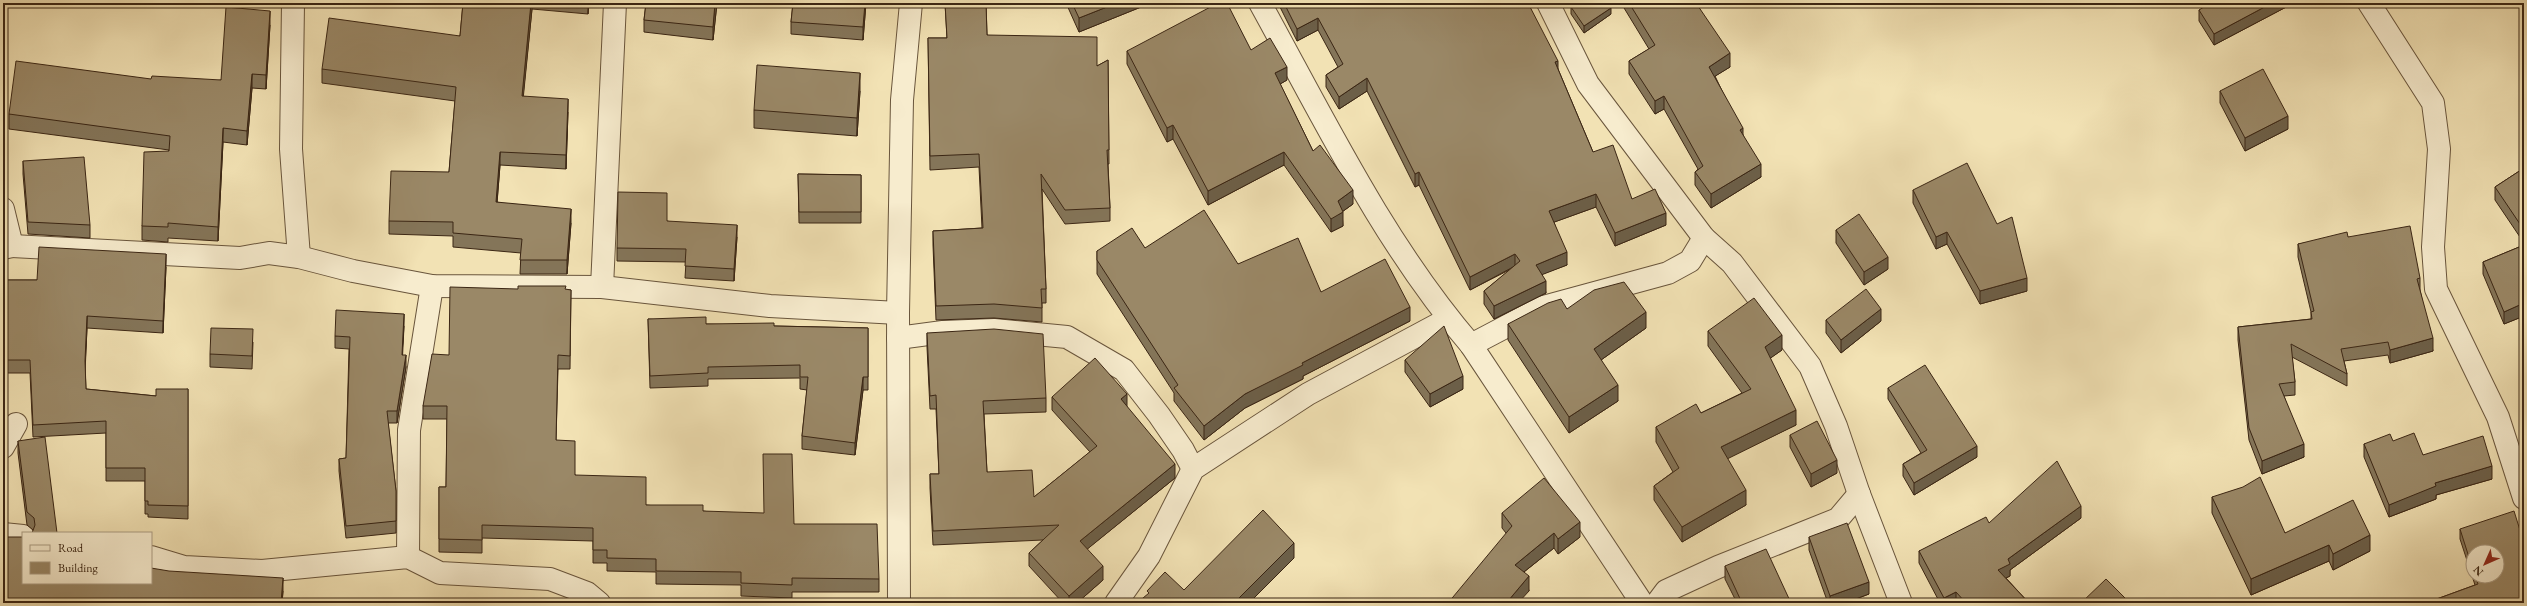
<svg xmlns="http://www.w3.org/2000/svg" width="2527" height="606" viewBox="0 0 2527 606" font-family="'EB Garamond',serif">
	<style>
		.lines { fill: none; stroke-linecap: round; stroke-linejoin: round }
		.minor-casing { stroke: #69553c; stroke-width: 24 }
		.minor { stroke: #f7ecce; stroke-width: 22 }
		.wall { fill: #847559; stroke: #3b2614; fill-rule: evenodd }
		.shaded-wall { fill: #6c5f48; stroke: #3b2614 }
		.building { fill: #9a8867; stroke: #3b2614 }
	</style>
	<rect width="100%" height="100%" fill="#f2e2b4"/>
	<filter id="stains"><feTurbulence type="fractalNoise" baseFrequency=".005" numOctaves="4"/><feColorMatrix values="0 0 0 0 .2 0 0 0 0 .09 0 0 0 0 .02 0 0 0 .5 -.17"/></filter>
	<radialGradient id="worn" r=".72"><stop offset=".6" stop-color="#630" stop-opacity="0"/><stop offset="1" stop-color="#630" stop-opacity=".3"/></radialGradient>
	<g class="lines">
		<defs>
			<g id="minor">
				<path d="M293 3 291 149 299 257"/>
				<path d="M1260 3C1324 119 1384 244 1471 345L1642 603"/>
				<path d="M1548 3 1588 84 1704 238 1732 263 1810 366 1836 426 1859 494 1901 603"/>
				<path d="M2369 3 2433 103 2439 149 2433 247 2436 289 2498 417 2524 498"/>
				<path d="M3 209 12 246 3 248"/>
				<path d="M12 246 240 258 269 253 299 257 353 271 432 286 602 287 770 306 898 313"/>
				<path d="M602 287 615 3"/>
				<path d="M898 338 943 332 994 330 1067 337 1124 370 1159 415 1183 450 1193 469"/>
				<path d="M1471 345 1543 307 1668 273 1690 261 1704 238"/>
				<path d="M3 447 16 424"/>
				<path d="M3 534 23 536"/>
				<path d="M151 557 184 567 262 571 408 557 440 573 550 579 587 593 599 603"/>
				<path d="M408 557 409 430 432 286"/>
				<path d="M899 603 898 313 902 100 911 3"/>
				<path d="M1116 603 1149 556 1193 469 1308 394 1448 319"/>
				<path d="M1657 603 1666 591 1718 567 1838 519 1859 494"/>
			</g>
		</defs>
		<use href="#minor" class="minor-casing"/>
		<use href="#minor" class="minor"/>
	</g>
	<g class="wall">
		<path d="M463 3H589L588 14 532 9 523 96 568 112 566 169 500 165 497 202 571 223 567 274H520L521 253 453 247V236L389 234V221L449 172 455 101 322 83V69L460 36Z"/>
		<path d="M646 3H717L713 40 644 32V20Z"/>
		<path d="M793 3H866L863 40 791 34V22Z"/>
		<path d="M945 3H988H986L987 35 1097 66 1108 60 1109 164H1108L1110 208V221L1065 224 1042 189 1046 289V303H1042V322L994 318 936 320 933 245V231L982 228 979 167 930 170 928 38H947Z"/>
		<path d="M1066 3H1141V7L1079 32Z"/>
		<path d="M1278 3H1528L1558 69 1593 152 1632 199 1666 225 1615 246 1596 207 1554 222 1567 265 1542 274 1546 293 1494 319 1484 304V291L1511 269 1470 290 1419 185 1415 187 1367 91 1339 109 1326 87V75L1338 67 1318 30 1297 41Z"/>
		<path d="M1621 3H1698L1697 4 1730 67 1715 76 1743 135 1761 177 1711 208 1695 185V172L1698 169 1664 109 1655 114 1629 74V61L1649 49Z"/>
		<path d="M2290 3V5L2214 45 2199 21V10Z"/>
		<path d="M1571 7 1611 14 1584 33 1571 14Z"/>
		<path d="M270 25 266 89 252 88 247 145 223 142 218 241 168 238V242L142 240V226L169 150 9 129V114L221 80Z"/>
		<path d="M1251 50 1287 80 1280 84 1313 151 1353 204 1342 212 1343 226 1331 232 1284 165 1208 205 1173 139 1167 142 1127 64V51Z"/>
		<path d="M860 91 857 136 754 128V110Z"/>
		<path d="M2220 91 2288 129 2245 151 2220 103Z"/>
		<path d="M23 161 90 225V238L28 234 23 174Z"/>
		<path d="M2524 168V243L2495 200V187Z"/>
		<path d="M798 174 861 175V223H799Z"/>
		<path d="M1913 190 2027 291 1980 304 1947 244 1936 249 1913 203Z"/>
		<path d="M667 221 737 237 734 281 685 278 686 262 617 261V248Z"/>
		<path d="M1836 230 1888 269 1864 285 1836 243Z"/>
		<path d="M2348 237 2420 278V290L2433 351 2390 363 2388 355 2344 361 2347 374V386L2292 357 2295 382V395L2284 396 2304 457 2262 474 2249 440 2238 340V327L2311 319V312L2298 257V244Z"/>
		<path d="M2524 245V316L2504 324 2483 274V262Z"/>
		<path d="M1145 248 1238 264 1321 292 1410 321 1303 376V379L1245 408 1204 440 1174 401V393L1097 274V251Z"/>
		<path d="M166 267 163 333 87 328 85 367 86 389 156 396 188 389V519L148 517V514H145V481H106V433L33 437 30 373H3V280H37Z"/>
		<path d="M518 289 571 290 570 369H558L556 440 575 475 646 505 703 511 794 524 879 579V592H792V598L741 596V585L656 584V572L607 571V563H593V541L482 538V553L439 552V487H446L447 419H423V406L449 355Z"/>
		<path d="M1567 309 1646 328 1601 360 1618 401 1569 433 1508 340V324Z"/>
		<path d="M648 319 706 324 774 326 868 328V390H863L855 455 802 449V436L807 390 800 389V378L708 379V386L650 388Z"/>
		<path d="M1826 320 1881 321 1841 353 1826 333Z"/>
		<path d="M404 326 402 355 406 367 397 423H388L396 491V533L346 538 339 471V459L346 458 349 349 335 348V336Z"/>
		<path d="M1708 331 1782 350 1770 358 1796 425 1727 458 1746 505 1682 542 1654 500V486L1673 472 1656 442V427L1701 413 1742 393 1708 346Z"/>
		<path d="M927 333 1046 398V412L984 414 987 472 1034 497 1090 452 1052 410V397L1127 407 1175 478 1087 549 1103 580 1077 603H1063L1029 566V553L1043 540 933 545 930 488V474H939L936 409H930L927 347Z"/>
		<path d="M253 342 252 369 210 367V354Z"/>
		<path d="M1405 360 1463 389 1430 407 1405 372Z"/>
		<path d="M1888 388 1977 457 1914 495 1903 476V464L1921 453 1888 399Z"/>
		<path d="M1790 435 1837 473 1811 487 1790 447Z"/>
		<path d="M18 441 57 533 33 530 27 525 18 453Z"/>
		<path d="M2364 444 2423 455 2492 479 2436 495V499L2389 517 2364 457Z"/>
		<path d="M2212 497 2285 533 2370 551 2333 570 2329 561 2251 595 2212 513Z"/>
		<path d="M1502 513 1580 537 1558 554 1554 548 1524 572 1529 591 1506 533 1502 528Z"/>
		<path d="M2081 518 2010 570V576L2006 578 2029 603H1940L1919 563V551Z"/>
		<path d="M2460 529 2524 603H2434V600L2475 585 2460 539ZM2473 552 2497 576H2473Z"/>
		<path d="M4 537 23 583 283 591 282 603H3L5 571Z"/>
		<path d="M1809 537 1869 594 1845 603H1828L1809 550Z"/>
		<path d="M1725 566 1791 603H1737L1725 579Z"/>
	</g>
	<g class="shaded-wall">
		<path d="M531 3H532V9L522 110V96Z"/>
		<path d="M588 3H589L588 14Z"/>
		<path d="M715 3H717L713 40V27Z"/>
		<path d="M865 3H866L863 40V27Z"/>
		<path d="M1117 3H1141V7L1079 32V18Z"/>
		<path d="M2272 3H2290V5L2214 45V34Z"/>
		<path d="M1611 8V14L1584 33V26Z"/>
		<path d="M270 11V25L266 89V75Z"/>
		<path d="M1318 18V30L1297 41V29Z"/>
		<path d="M1730 53V67L1709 80V67Z"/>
		<path d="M1558 61V73L1555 62Z"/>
		<path d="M1287 67V80L1275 87V73Z"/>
		<path d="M860 73V91L857 136V118Z"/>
		<path d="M252 74V88L247 145V131Z"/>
		<path d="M1367 78V91L1339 109V97Z"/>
		<path d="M1664 96V109L1655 114V101Z"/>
		<path d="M568 99V112L566 169V155Z"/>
		<path d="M2288 116V129L2245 151V138Z"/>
		<path d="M1173 125V139L1167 142V128Z"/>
		<path d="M223 128V142L218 241V227Z"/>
		<path d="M1743 128V141L1740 130Z"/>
		<path d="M500 152V165L496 216V202Z"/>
		<path d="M1284 152V165L1208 205V191Z"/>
		<path d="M1761 164V177L1711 208V194Z"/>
		<path d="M1419 172V185L1415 187V174Z"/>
		<path d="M1353 190V204L1339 214 1343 212V226L1331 232V219L1338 201Z"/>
		<path d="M1596 194V207L1549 224V211Z"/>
		<path d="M571 209V223L567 274V260Z"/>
		<path d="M1666 213V225L1615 246V233Z"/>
		<path d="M737 225V237L734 281V269Z"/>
		<path d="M1947 232V244L1936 249V237Z"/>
		<path d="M1567 252V265L1536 277V265Z"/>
		<path d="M166 254V267L163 333V321Z"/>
		<path d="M1515 254V266L1470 290V277Z"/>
		<path d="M1888 257V269L1864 285V272Z"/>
		<path d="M2027 278V291L1980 304V291Z"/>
		<path d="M1546 281V293L1494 319V306Z"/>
		<path d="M2524 303V316L2504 324V312Z"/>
		<path d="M1410 307V321L1303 376V379L1245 408 1204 440V426L1245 394 1302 363Z"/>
		<path d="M1881 309V321L1841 353V340Z"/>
		<path d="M1646 312V328L1594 365V349Z"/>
		<path d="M404 314V326L402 367V355Z"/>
		<path d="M87 316V328L85 373V361Z"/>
		<path d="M1782 335V350L1765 362V347Z"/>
		<path d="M2433 338V351L2390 363V350Z"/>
		<path d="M406 355V367L397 423V411Z"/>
		<path d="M1463 376V389L1430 407V394Z"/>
		<path d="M863 377V390L855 455V443Z"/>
		<path d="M1618 385V401L1569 433V417Z"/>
		<path d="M1127 394V407L1121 399Z"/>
		<path d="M1796 410V425L1721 462V447Z"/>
		<path d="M2304 444V457L2262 474V461Z"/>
		<path d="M1977 446V457L1914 495V483Z"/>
		<path d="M1837 460V473L1811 487V474Z"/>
		<path d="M1175 464V478L1080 555V541Z"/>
		<path d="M2492 466V479L2436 495V499L2389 517V505L2435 483Z"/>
		<path d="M1746 490V505L1682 542V527Z"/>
		<path d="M2081 506V518L2010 570V576L1998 582V570L2008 559Z"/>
		<path d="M1580 522V537L1558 554V539Z"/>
		<path d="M1554 533V548L1515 579V565Z"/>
		<path d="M2370 535V551L2333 570V554Z"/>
		<path d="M1294 543V558L1249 603H1234Z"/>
		<path d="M2329 545V561L2251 595V579Z"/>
		<path d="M1103 566V580L1077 603H1069V596Z"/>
		<path d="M1529 576V591L1518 603H1508V601Z"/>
		<path d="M283 578V591L282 603H281Z"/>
		<path d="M1869 582V594L1845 603H1830V596Z"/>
		<path d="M1956 592V603H1944V598Z"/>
	</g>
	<g class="building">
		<path d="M463 3H531L522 96 568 99 566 155 500 152 496 202 571 209 567 260H520L522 239 453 233V222L389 221 391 171 449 172 456 87 322 69 329 18 460 36Z"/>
		<path d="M646 3H715L713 27 644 20Z"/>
		<path d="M793 3H865L863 27 791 22Z"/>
		<path d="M945 3H986L987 35 1097 37V66L1108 60 1109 150H1107L1110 208 1065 210 1041 174 1046 289H1041L1042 308 994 304 936 306 933 231 983 228 979 154 930 156 928 38H947Z"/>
		<path d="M1072 3H1117L1079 18Z"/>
		<path d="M1218 3H1227L1251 50 1270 38 1287 67 1275 73 1313 151 1320 145 1353 190 1338 201 1343 212 1331 219 1284 152 1208 191 1173 125 1167 128 1127 51Z"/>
		<path d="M1284 3H1528L1558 61 1555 62 1593 152 1613 145 1632 199 1655 189 1666 213 1615 233 1596 194 1549 211 1567 252 1536 265 1546 281 1494 306 1484 291 1520 261 1515 254 1470 277 1419 172 1415 174 1367 78 1339 97 1326 75 1343 64 1318 18 1297 29Z"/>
		<path d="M1576 3H1608L1611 8 1584 26 1571 7Z"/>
		<path d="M1629 3H1696L1730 53 1709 67 1743 128 1740 130 1761 164 1711 194 1695 172 1703 166 1664 96 1655 101 1629 61 1655 45Z"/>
		<path d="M2210 3H2272L2214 34 2199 10Z"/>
		<path d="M226 7 270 11 266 75 252 74 247 131 223 128 218 227 168 223V227L142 226 144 152 169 151 170 136 9 114 16 61 151 79 152 76 221 80Z"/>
		<path d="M757 65 860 73 857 118 754 110Z"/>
		<path d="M2263 69 2288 116 2245 138 2220 91Z"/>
		<path d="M84 157 90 225 28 222 23 161Z"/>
		<path d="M1967 163 1997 224 2012 217 2027 278 1980 291 1947 232 1936 237 1913 190Z"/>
		<path d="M2524 168V230L2495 187Z"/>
		<path d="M798 174 861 175V212H799Z"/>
		<path d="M618 192 667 193V221L737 225 734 269 685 266 686 249 617 248Z"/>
		<path d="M1204 210 1238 264 1298 238 1321 292 1385 259 1410 307 1302 363 1303 365 1245 394 1204 426 1174 388 1178 385 1097 260V251L1132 228 1145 248Z"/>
		<path d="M1859 214 1888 257 1864 272 1836 230Z"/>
		<path d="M2410 226 2420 278 2417 279 2433 338 2390 350 2388 342 2341 349 2347 374 2291 344 2295 382 2279 384 2304 444 2262 461 2249 428 2238 327 2312 319 2311 312 2314 311 2298 244 2347 232 2348 237Z"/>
		<path d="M2524 245V303L2504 312 2483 262Z"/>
		<path d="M39 247 166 254 163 321 87 316 85 361 86 389 156 396V389H188V506L148 505V501H145V468H106V421L33 425 30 360H3V280H37Z"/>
		<path d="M1624 282 1646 312 1594 349 1618 385 1569 417 1508 324 1548 303 1561 299 1567 309 1594 290Z"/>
		<path d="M518 286H566L565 289 571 290 570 356 558 355 556 440 575 441V475L646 477V505H703V511L764 513 763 454H792L794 524H877L879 579 792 578V585L741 583V572L656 571V559L607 558V550H593V528L482 525V540L439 539V487H446L447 406H423L432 354 449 355 450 287 518 289Z"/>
		<path d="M1866 289 1881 309 1841 340 1826 320Z"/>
		<path d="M1754 298 1782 335 1765 347 1796 410 1721 447 1746 490 1682 527 1654 486 1679 468 1656 427 1696 404 1701 413 1751 389 1708 331Z"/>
		<path d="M336 310 404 314 402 355H406L397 411H387L396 491V521L346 526 339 459 346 458 350 337 335 336Z"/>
		<path d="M706 317V324L774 323V326L868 328V377H863L855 443 802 436 808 377H800V365L708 367V373L650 376 648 319Z"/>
		<path d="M1444 326 1463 376 1430 394 1405 360Z"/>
		<path d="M211 328 253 329 252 356 210 354Z"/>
		<path d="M994 329 1043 334 1046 398 983 401 987 472 1032 470 1034 497 1097 446 1052 397 1095 358 1127 394 1121 399 1175 464 1080 541 1103 566 1069 596 1029 553 1059 525 933 531 930 474H939L936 395 930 396 927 333Z"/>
		<path d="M1925 365 1977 446 1914 483 1903 464 1927 450 1888 388Z"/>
		<path d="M1817 421 1837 460 1811 474 1790 435Z"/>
		<path d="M2414 433 2423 455 2483 436 2492 466 2435 483 2436 486 2389 505 2364 444 2390 434 2393 441Z"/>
		<path d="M45 437 57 533H32L35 525 34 518 27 512 18 441Z"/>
		<path d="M2057 461 2081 506 2008 559 2010 564 1998 570 2029 603H1966L1956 592 1944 598 1919 551 1986 517 1989 523Z"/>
		<path d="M2260 477 2285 533 2353 500 2370 535 2333 554 2329 545 2251 579 2212 497 2243 487Z"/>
		<path d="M1544 478 1580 522 1558 539 1554 533 1515 565 1529 576 1508 601 1509 603H1448L1512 526 1502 513Z"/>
		<path d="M1263 510 1294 543 1234 603H1137L1149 593 1147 591 1165 572 1184 590Z"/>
		<path d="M2514 511 2524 543V603H2435L2434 600 2478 584 2475 576H2497V552H2473V570L2460 529Z"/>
		<path d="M1847 523 1869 582 1830 596 1809 537Z"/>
		<path d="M4 537H23V583H151V568L169 571 283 578 281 603H3V571H5Z"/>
		<path d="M1766 549 1791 603H1742L1725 566Z"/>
		<path d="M2106 579 2130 603H2081Z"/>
		<path d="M450 600 499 601V603H450Z"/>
		<path d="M2323 601 2324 603H2318Z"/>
	</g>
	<rect width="2527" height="606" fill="none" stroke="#f2e2b4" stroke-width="16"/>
	<rect x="4" y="4" width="2519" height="598" fill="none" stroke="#3b2614" stroke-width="2"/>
	<rect x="8" y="8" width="2511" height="590" fill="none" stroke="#3b2614"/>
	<rect x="22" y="532" width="130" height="52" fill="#f7ecce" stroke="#ac9d84"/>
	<rect x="30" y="545" width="20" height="6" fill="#f7ecce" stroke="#ac9d84"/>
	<text x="58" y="552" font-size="12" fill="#3b2614">Road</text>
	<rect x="30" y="562" width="20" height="12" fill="#9a8867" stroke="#ac9d84"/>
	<text x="58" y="572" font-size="12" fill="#3b2614">Building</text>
	<g transform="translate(2485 564) rotate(225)"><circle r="19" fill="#f7ecce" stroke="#ac9d84"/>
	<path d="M0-3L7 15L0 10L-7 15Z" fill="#8f2418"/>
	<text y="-6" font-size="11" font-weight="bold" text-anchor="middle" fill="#3b2614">N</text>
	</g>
	<rect width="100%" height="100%" filter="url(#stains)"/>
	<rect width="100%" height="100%" fill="url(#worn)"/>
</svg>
